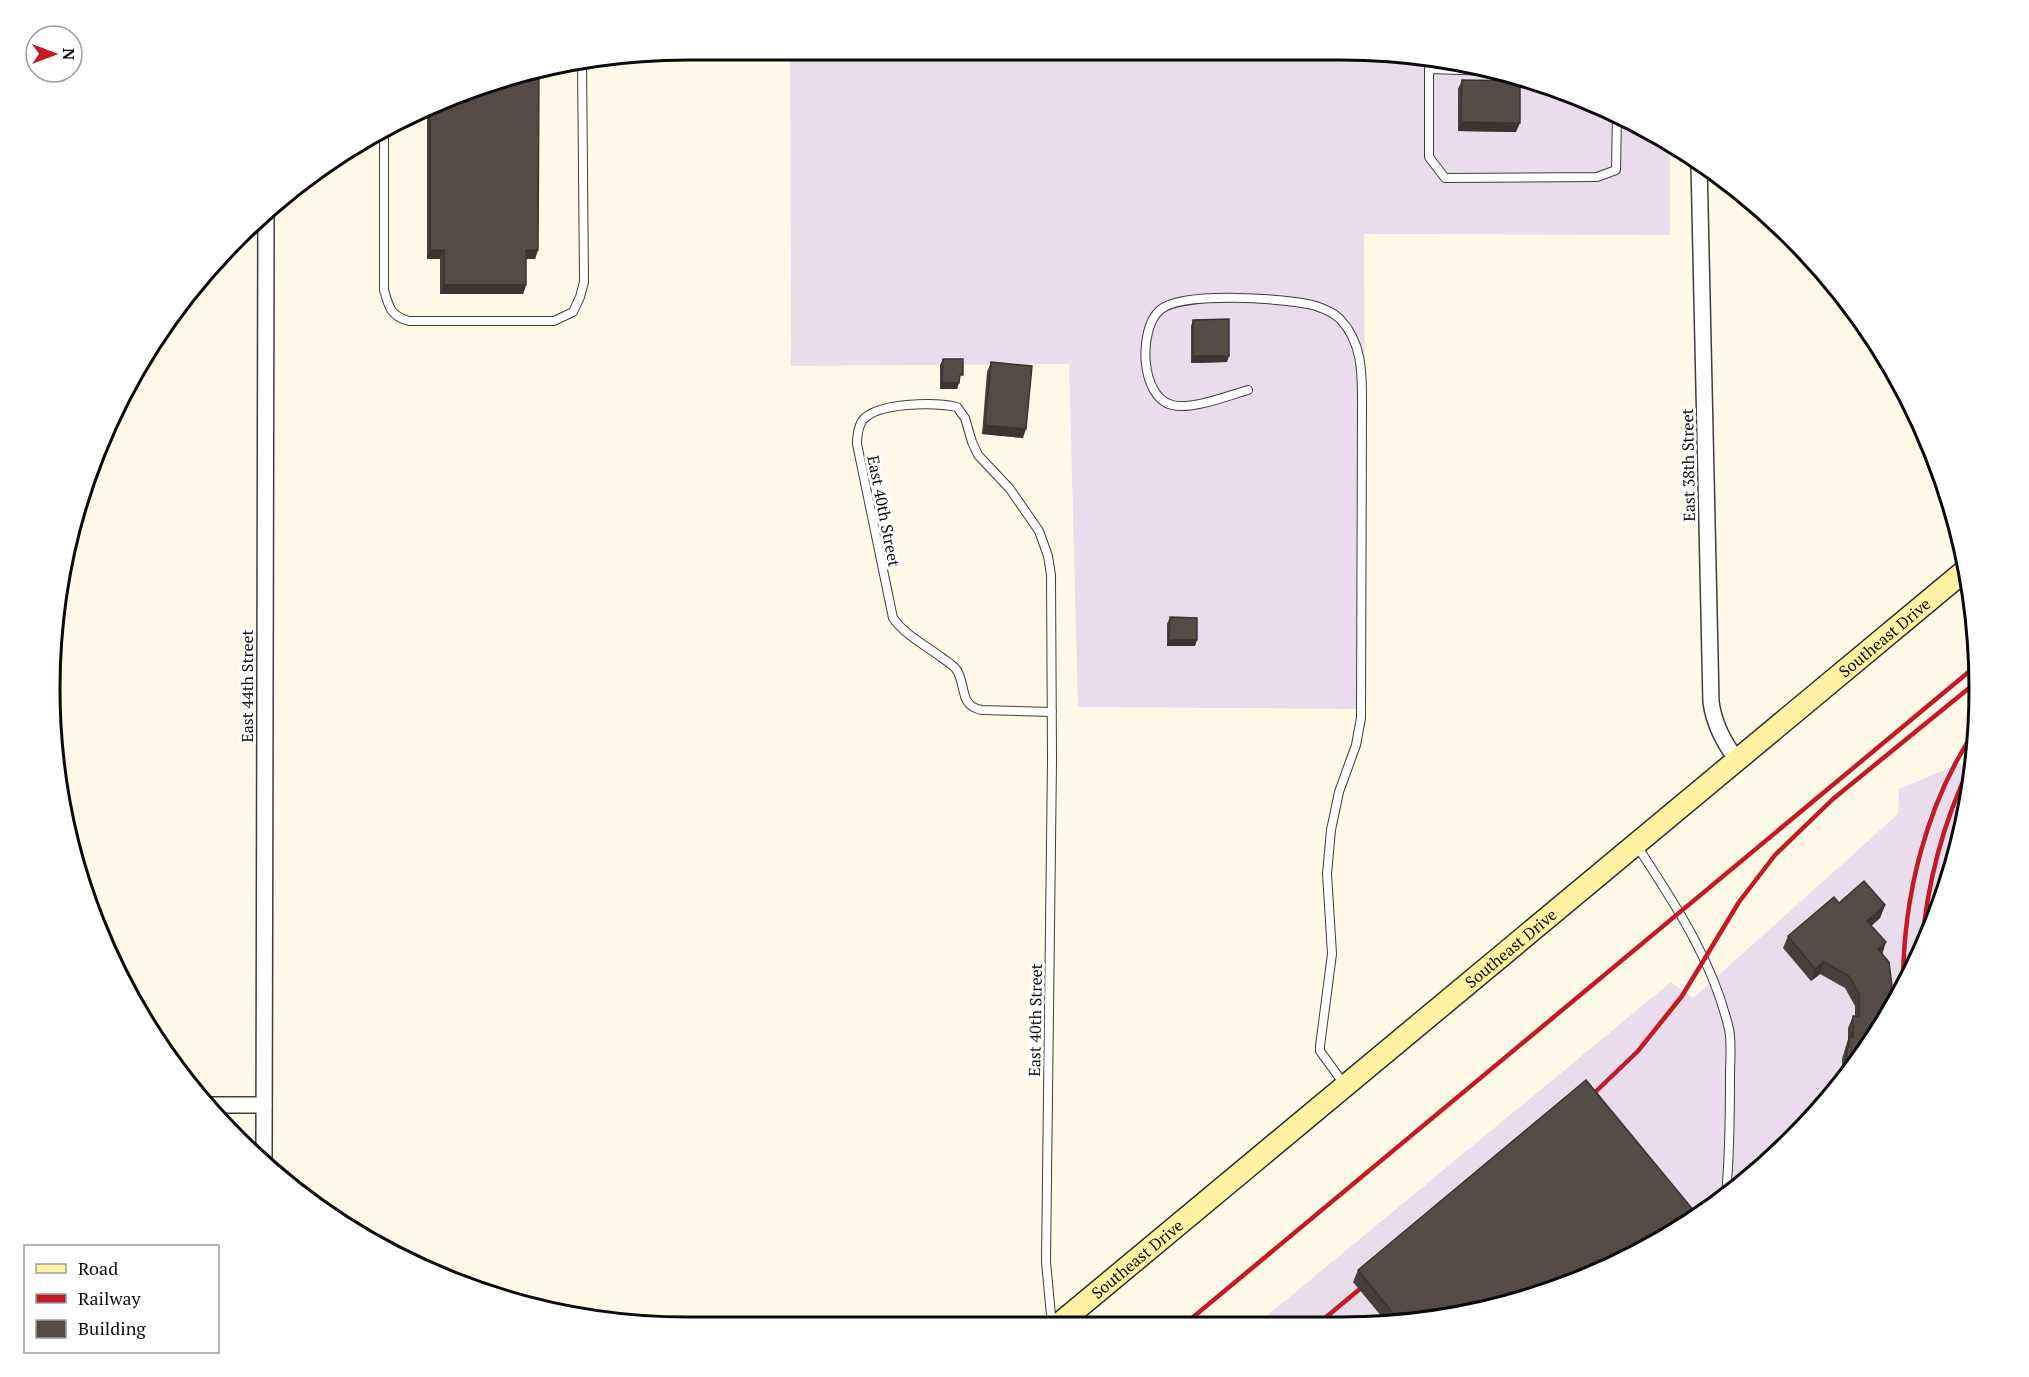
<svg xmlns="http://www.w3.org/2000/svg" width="2029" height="1377" viewBox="0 0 2029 1377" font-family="'PT Serif',serif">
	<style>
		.industrial { fill: #e9ddeb }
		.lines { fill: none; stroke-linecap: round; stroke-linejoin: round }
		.service-casing { stroke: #3e3e3e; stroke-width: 10 }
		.minor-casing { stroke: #3e3e3e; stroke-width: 18 }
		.secondary-casing { stroke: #2d2d2d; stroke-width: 24 }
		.service { stroke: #fff; stroke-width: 8 }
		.minor { stroke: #fff; stroke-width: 15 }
		.secondary { stroke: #fff2a3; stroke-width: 21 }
		.rail { stroke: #c31a27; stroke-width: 4.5 }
		.wall { fill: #48403c }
		.shaded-wall { fill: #3b3431 }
		.building { fill: #544b46; stroke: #3b3431; stroke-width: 1.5 }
		.labels { text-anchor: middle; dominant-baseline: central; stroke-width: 6; stroke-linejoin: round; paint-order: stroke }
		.street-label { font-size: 16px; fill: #0b0b0b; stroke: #fff }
		.rim { fill: none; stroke: #0b0b0b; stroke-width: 3 }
	</style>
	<rect width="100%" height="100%" fill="#fffae8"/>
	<g class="industrial">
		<path d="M1340 50 1465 62 1623 116 1670 144V235L1364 234 1366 709 1078 707 1069 364 791 366 790 54Z"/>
		<path d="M1973 758 1967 813 1931 933 1872 1043 1793 1140 1696 1220 1585 1279 1465 1315 1341 1327 1252 1328 1671 982 1693 998 1898 814 1899 789Z"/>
	</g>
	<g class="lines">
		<defs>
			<g id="service">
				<path d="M1493 71 1429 69V157L1445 178 1597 177 1616 170 1617 113"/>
				<path d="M384 132V290C389 308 391 316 409 321H554L573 312 580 297 584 282 582 60"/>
				<path d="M1248 390C1227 396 1192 410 1172 405 1140 397 1138 329 1160 310 1182 291 1287 298 1316 306 1325 309 1334 313 1340 319 1364 344 1362 378 1362 409L1361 718 1356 745 1339 792 1331 830 1327 874 1332 954 1320 1046V1051L1344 1084"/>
				<path d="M1052 712 982 710C958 706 967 684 956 669 952 664 946 661 941 657 925 645 904 634 893 618L857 444C857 436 858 428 862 421 876 402 936 402 957 407L965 418 972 442 978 455 1010 489 1039 531 1048 556 1051 575 1052 760 1046 1262 1052 1326"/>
				<path d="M1637 846C1675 904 1713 961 1729 1029 1732 1043 1730 1061 1730 1075 1730 1115 1730 1154 1726 1194"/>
			</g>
			<g id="minor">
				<path d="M1699 163 1711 702C1714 724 1724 743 1737 760"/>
				<path d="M210 1105H264"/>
				<path d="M264 1163 266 210"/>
			</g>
			<g id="secondary">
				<path id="s1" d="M1054 1328 1968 568"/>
			</g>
		</defs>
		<use href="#service" class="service-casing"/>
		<use href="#minor" class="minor-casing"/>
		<use href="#secondary" class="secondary-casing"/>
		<use href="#service" class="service"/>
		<use href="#minor" class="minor"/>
		<use href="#secondary" class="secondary"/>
		<g class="rail">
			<path d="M1943 892 1952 850 1969 797"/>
			<path d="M1921 952C1927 884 1942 824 1972 762"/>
			<path d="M1903 985C1903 897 1926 803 1976 729"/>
			<path d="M1585 1102 1638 1051 1682 996 1739 902 1775 855 1833 799 1979 680"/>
			<path d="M1180 1328 1977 665"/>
			<path d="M1313 1328 1373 1278"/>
		</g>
	</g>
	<g class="wall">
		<path d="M1462 80 1516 132 1458 131V89Z"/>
		<path d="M483 83 538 250 535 259H526V285L523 294H440V259H427V111Z"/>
		<path d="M1193 320 1227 362 1191 363V326Z"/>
		<path d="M943 359 960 381H959L957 389H940V365Z"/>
		<path d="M991 362 1023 438 982 434 987 372Z"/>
		<path d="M1170 617 1195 646H1167V624Z"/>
		<path d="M1885 905 1880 918 1871 926 1882 954 1872 1043 1842 1079V1059L1848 1039V1028L1853 1016H1855V1006L1845 988 1820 974 1811 981 1783 948 1788 936Z"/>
		<path d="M1358 1270 1466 1315 1387 1323 1353 1282Z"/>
	</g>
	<g class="shaded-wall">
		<path d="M1254 50H1283V51H1253Z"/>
		<path d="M1461 122 1520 123 1516 132 1458 131Z"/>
		<path d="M430 250H444L440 259H427Z"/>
		<path d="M526 250H538L535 259H523Z"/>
		<path d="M444 285H526L523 294H440Z"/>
		<path d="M1193 356H1229L1227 362 1191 363Z"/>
		<path d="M942 382 959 383 957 389H940Z"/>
		<path d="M985 425 1026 429 1023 438 982 434Z"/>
		<path d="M1169 640H1197L1195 646H1167Z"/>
		<path d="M1885 905 1880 918 1863 933 1867 921Z"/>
		<path d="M1886 942 1882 955 1878 949Z"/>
		<path d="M1824 962 1820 974 1811 981 1815 969Z"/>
	</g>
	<g class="building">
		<path d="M539 70 538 250H526V285H444V250H430V110L483 83Z"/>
		<path d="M1462 80 1520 81V123L1461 122Z"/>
		<path d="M1229 319V356H1193V320Z"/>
		<path d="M943 359H963V375H960L959 383 942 382Z"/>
		<path d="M991 362 1032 366 1026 429 985 425Z"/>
		<path d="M1170 617 1197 618V640H1169Z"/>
		<path d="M1864 881 1885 905 1867 921 1886 942 1878 949 1889 962 1892 986V1005L1872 1043 1847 1074V1047H1849V1037H1853V1016H1859V994L1849 976 1824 962 1815 969 1788 936 1834 897 1839 903Z"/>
		<path d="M1586 1080 1699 1217 1696 1220 1585 1279 1466 1315 1400 1322 1358 1270Z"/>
	</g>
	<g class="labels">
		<g class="street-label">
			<text transform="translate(1688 465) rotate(-91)">East 38th Street</text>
			<text transform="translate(884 511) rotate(79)">East 40th Street</text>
			<text stroke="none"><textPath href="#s1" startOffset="1080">Southeast Drive</textPath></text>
			<text transform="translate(247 686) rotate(-90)">East 44th Street</text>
			<text stroke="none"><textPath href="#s1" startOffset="594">Southeast Drive</textPath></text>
			<text transform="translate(1035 1020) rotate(-89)">East 40th Street</text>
			<text stroke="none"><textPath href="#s1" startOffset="108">Southeast Drive</textPath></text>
		</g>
	</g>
	<path d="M0 0H2029V1377H0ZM688 60H1341A628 628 0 0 1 1969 688V689A628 628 0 0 1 1341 1317H688A628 628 0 0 1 60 689V688A628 628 0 0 1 688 60Z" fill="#fff" fill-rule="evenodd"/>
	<path class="rim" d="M688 60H1341A628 628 0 0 1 1969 688V689A628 628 0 0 1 1341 1317H688A628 628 0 0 1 60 689V688A628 628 0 0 1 688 60Z"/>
	<rect x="24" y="1245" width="195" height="108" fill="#ffffff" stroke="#9d9d9d" stroke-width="1.5"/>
	<rect x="36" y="1264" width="30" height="9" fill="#fff2a3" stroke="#9d9d9d" stroke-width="1.5"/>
	<text x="78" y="1275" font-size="18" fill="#0b0b0b">Road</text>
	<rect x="36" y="1294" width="30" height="9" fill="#c31a27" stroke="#9d9d9d" stroke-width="1.5"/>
	<text x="78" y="1305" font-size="18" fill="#0b0b0b">Railway</text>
	<rect x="36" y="1320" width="30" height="18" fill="#544b46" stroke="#9d9d9d" stroke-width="1.5"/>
	<text x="78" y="1335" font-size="18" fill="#0b0b0b">Building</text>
	<g transform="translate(54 54) rotate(90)"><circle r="28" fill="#ffffff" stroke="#9d9d9d" stroke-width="1.5"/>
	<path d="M0-4.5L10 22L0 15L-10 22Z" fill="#c31a27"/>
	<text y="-9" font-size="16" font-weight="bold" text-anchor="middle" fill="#0b0b0b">N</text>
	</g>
</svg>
